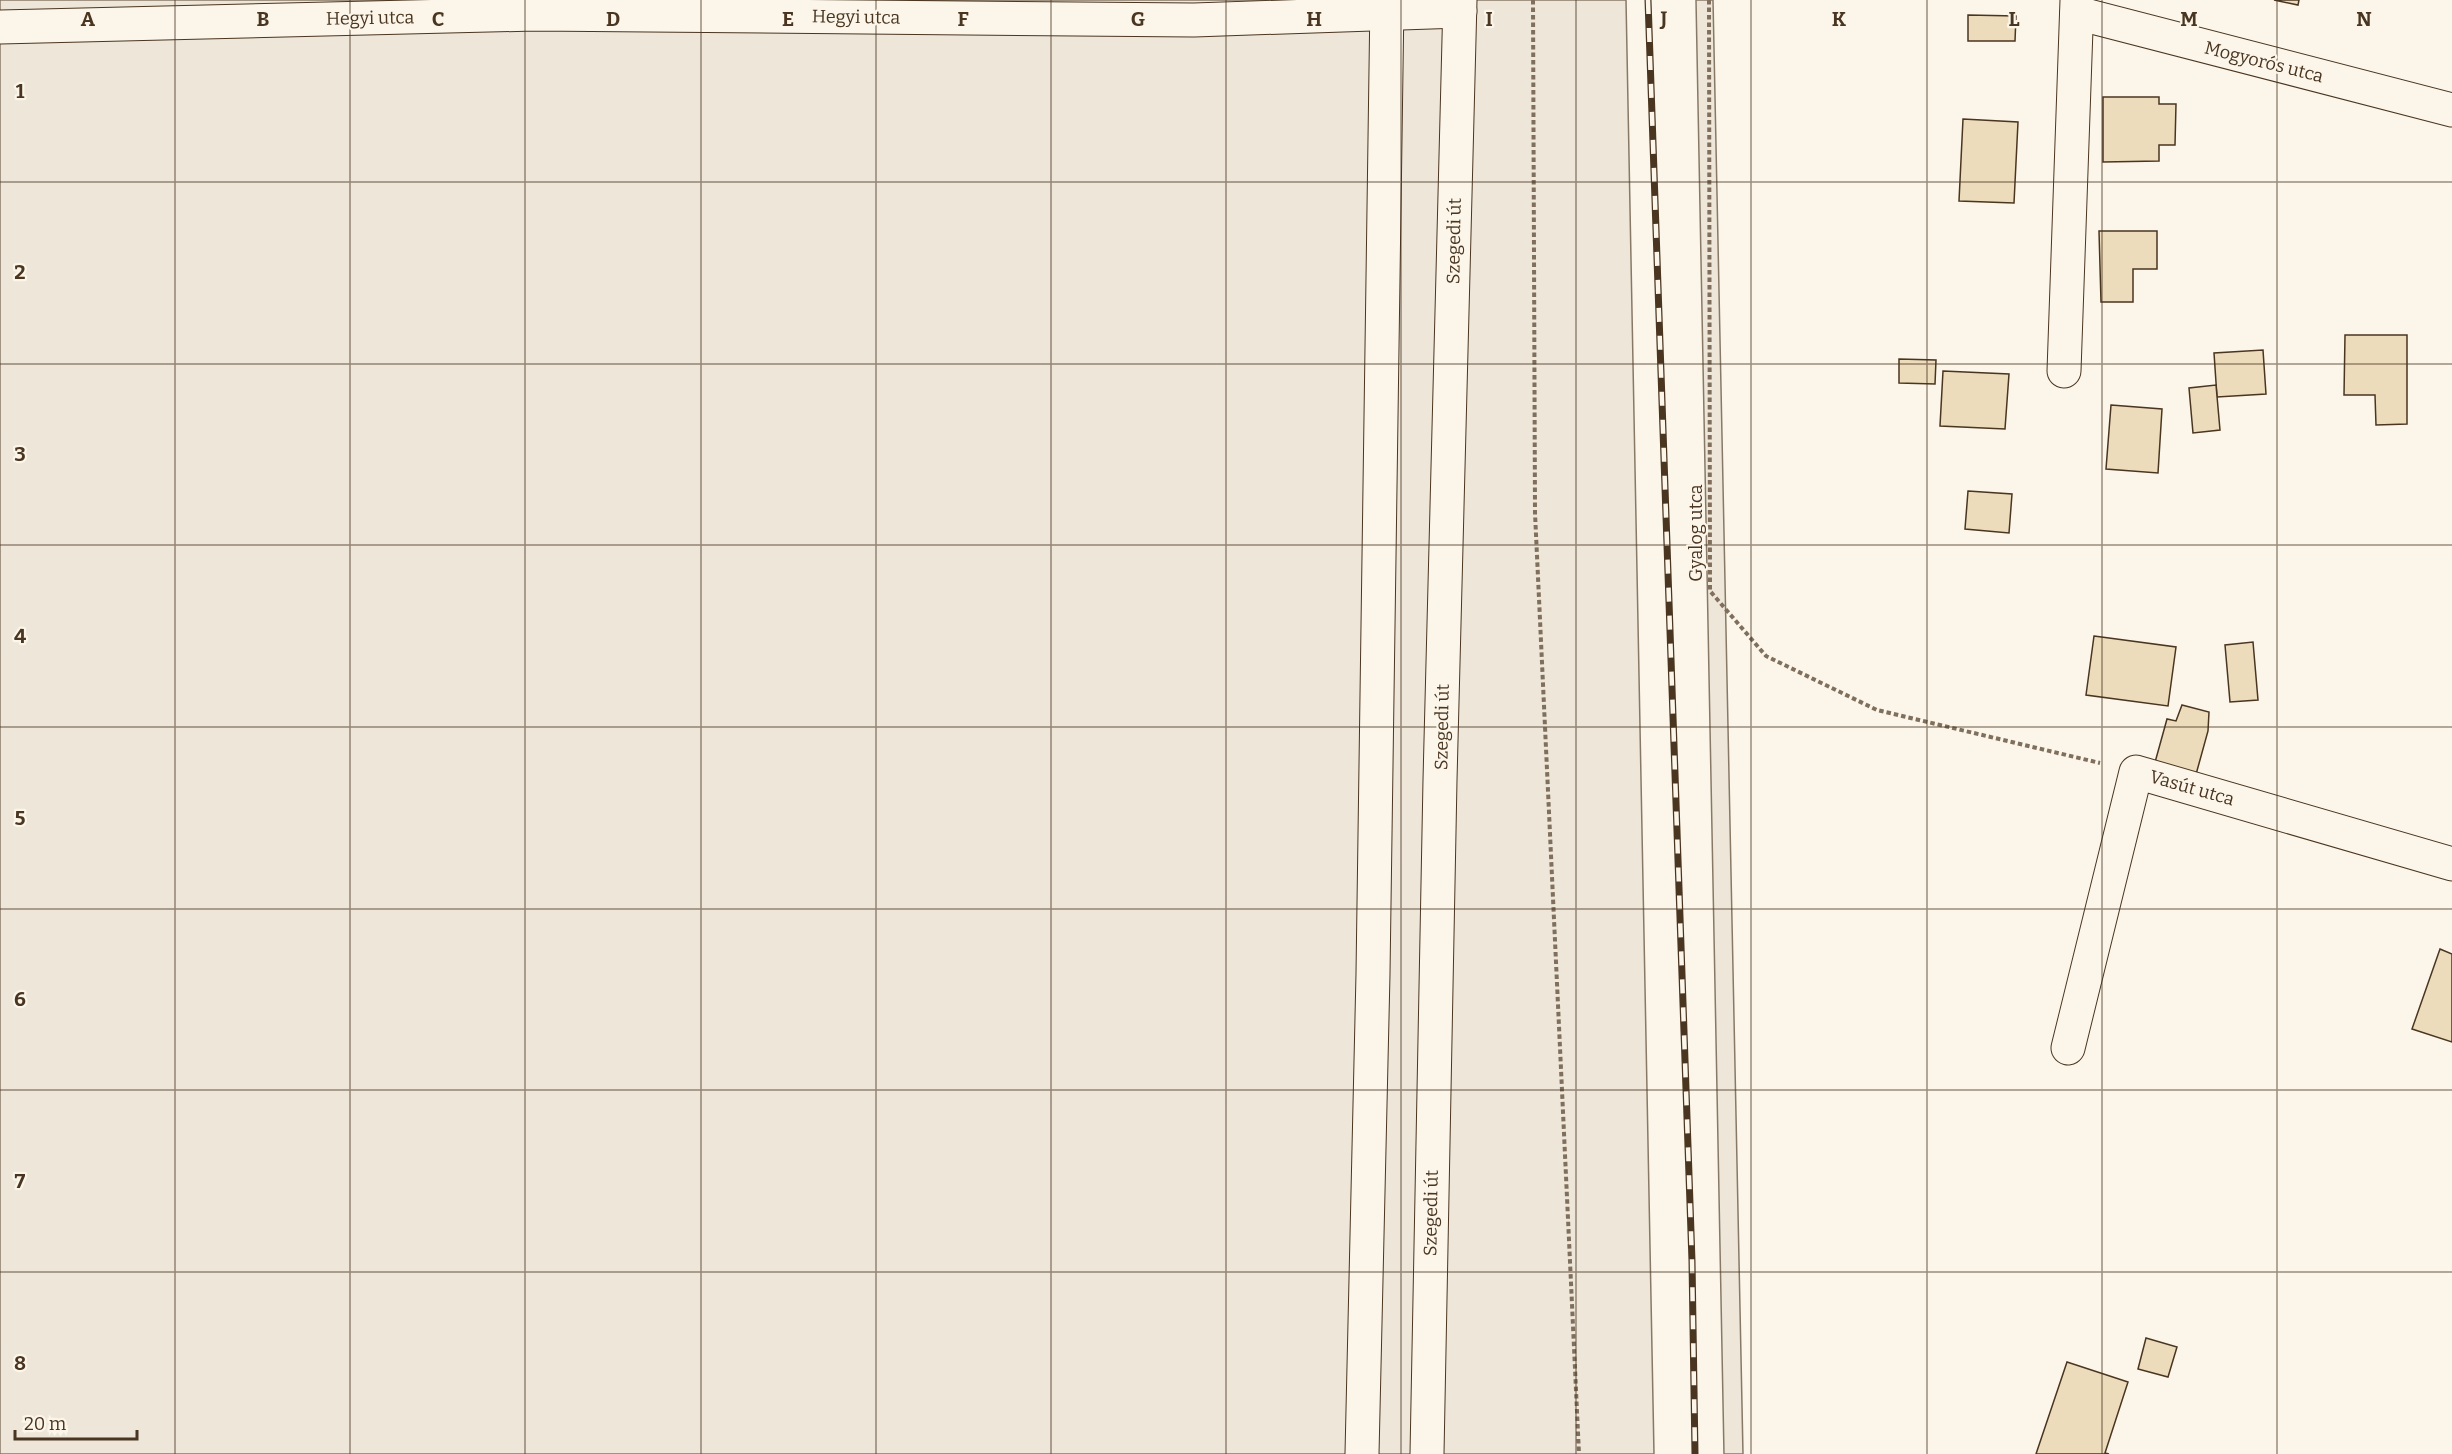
<svg xmlns="http://www.w3.org/2000/svg" width="2452" height="1454" viewBox="0 0 2452 1454" font-family="Bitter,serif">
	<style>
		.green { fill: #ede6d9; stroke: #887966; stroke-width: 1.5 }
		.building { fill: #ecdcbc; stroke: #4a3520; stroke-width: 1.5 }
		.lines { fill: none; stroke-linecap: round; stroke-linejoin: round }
		.minor-casing { stroke: #4a3520; stroke-width: 35 }
		.major-casing { stroke: #4a3520; stroke-width: 35 }
		.path { stroke: #7f6f5c; stroke-width: 4; stroke-dasharray: 4.5 3; stroke-linecap: butt }
		.minor { stroke: #fbf6e9; stroke-width: 33 }
		.major { stroke: #fbf6e9; stroke-width: 33 }
		.rail-casing { stroke: #4a3520; stroke-width: 7 }
		.rail { stroke: #fbf6e9; stroke-width: 4.5; stroke-dasharray: 14; stroke-linecap: butt }
		.grid { fill: none; stroke: #4a3520; stroke-width: 1.5; stroke-opacity: 0.55 }
		.labels { text-anchor: middle; dominant-baseline: central; stroke-width: 4.5; stroke-linejoin: round; paint-order: stroke }
		.street-label { font-size: 18px; fill: #4a3520; stroke: #fbf6e9 }
		.grid-label { font-size: 20px; text-anchor: middle; font-weight: bold; fill: #4a3520; stroke: #fbf6e9; stroke-width: 4.5; stroke-linejoin: round; paint-order: stroke }
	</style>
	<rect width="100%" height="100%" fill="#fbf6e9"/>
	<g class="green">
		<path d="M0 0H1626L1654 1454H0Z"/>
		<path d="M1696 0H1713L1743 1454H1724Z"/>
	</g>
	<g class="building">
		<path d="M2274 0H2299L2298 5Z"/>
		<path d="M1968 15 2016 16 2015 41H1968Z"/>
		<path d="M2103 97H2159V104H2176L2175 145H2159V161L2103 162Z"/>
		<path d="M1963 119 2018 122 2014 203 1959 201Z"/>
		<path d="M2099 231H2157V269H2133V302H2101Z"/>
		<path d="M2345 335H2407V424L2376 425 2375 395H2344Z"/>
		<path d="M2263 350 2266 394 2217 397 2214 353Z"/>
		<path d="M1899 359 1936 360 1935 384 1899 383Z"/>
		<path d="M1943 371 2009 374 2005 429 1940 426Z"/>
		<path d="M2216 385 2220 430 2193 433 2189 388Z"/>
		<path d="M2111 405 2162 409 2158 473 2106 469Z"/>
		<path d="M1968 491 2012 494 2009 533 1965 529Z"/>
		<path d="M2094 636 2176 647 2168 706 2086 695Z"/>
		<path d="M2253 642 2258 700 2230 702 2225 645Z"/>
		<path d="M2182 705 2209 712 2208 731 2195 778 2154 766 2167 719 2176 721Z"/>
		<path d="M2440 949 2452 954V1042L2412 1029Z"/>
		<path d="M2146 1338 2177 1347 2168 1377 2138 1369Z"/>
		<path d="M2067 1362 2128 1382 2105 1453 2109 1454H2036Z"/>
	</g>
	<g class="lines">
		<defs>
			<g id="minor">
				<path d="M2077 13 2452 110"/>
				<path d="M0 27 534 14 1194 20 1460 11"/>
				<path d="M2064 371 2077 0"/>
				<path d="M2068 1048 2136 772 2452 864"/>
			</g>
			<g id="major">
				<path d="M1362 1454 1373 974 1387 0"/>
				<path d="M1427 1454 1440 780 1460 0"/>
			</g>
		</defs>
		<use href="#minor" class="minor-casing"/>
		<use href="#major" class="major-casing"/>
		<g class="path">
			<path d="M1533 0 1535 513 1579 1454"/>
			<path d="M1709 0 1710 591 1766 656 1877 710 2100 763"/>
		</g>
		<use href="#minor" class="minor"/>
		<use href="#major" class="major"/>
		<defs>
			<path id="rail" d="M1648 0 1692 1261 1695 1454"/>
		</defs>
		<use href="#rail" class="rail-casing"/>
		<use href="#rail" class="rail"/>
	</g>
	<path class="grid" d="M175 0V1454M350 0V1454M525 0V1454M701 0V1454M876 0V1454M1051 0V1454M1226 0V1454M1401 0V1454M1576 0V1454M1751 0V1454M1927 0V1454M2102 0V1454M2277 0V1454M0 182H2452M0 364H2452M0 545H2452M0 727H2452M0 909H2452M0 1090H2452M0 1272H2452"/>
	<g class="labels">
		<g class="street-label">
			<text transform="translate(856 17) rotate(1)">Hegyi utca</text>
			<text transform="translate(370 18) rotate(-1)">Hegyi utca</text>
			<text transform="translate(2264 62) rotate(14)">Mogyorós utca</text>
			<text transform="translate(1454 241) rotate(-89)">Szegedi út</text>
			<text transform="translate(1696 533) rotate(-90)">Gyalog utca</text>
			<text transform="translate(1442 727) rotate(-89)">Szegedi út</text>
			<text transform="translate(2192 788) rotate(16)">Vasút utca</text>
			<text transform="translate(1431 1213) rotate(-89)">Szegedi út</text>
		</g>
	</g>
	<g class="grid-label">
		<text x="88" y="26">A</text>
		<text x="263" y="26">B</text>
		<text x="438" y="26">C</text>
		<text x="613" y="26">D</text>
		<text x="788" y="26">E</text>
		<text x="963" y="26">F</text>
		<text x="1138" y="26">G</text>
		<text x="1314" y="26">H</text>
		<text x="1489" y="26">I</text>
		<text x="1664" y="26">J</text>
		<text x="1839" y="26">K</text>
		<text x="2014" y="26">L</text>
		<text x="2189" y="26">M</text>
		<text x="2364" y="26">N</text>
		<text x="20" y="98">1</text>
		<text x="20" y="279">2</text>
		<text x="20" y="461">3</text>
		<text x="20" y="643">4</text>
		<text x="20" y="825">5</text>
		<text x="20" y="1006">6</text>
		<text x="20" y="1188">7</text>
		<text x="20" y="1370">8</text>
	</g>
	<path d="M15 1430v9h122v-9" fill="none" stroke="#4a3520" stroke-width="3"/>
	<text x="24" y="1430" font-size="18" fill="#4a3520" stroke="#fbf6e9" stroke-width="4.5" paint-order="stroke">20 m</text>
</svg>
